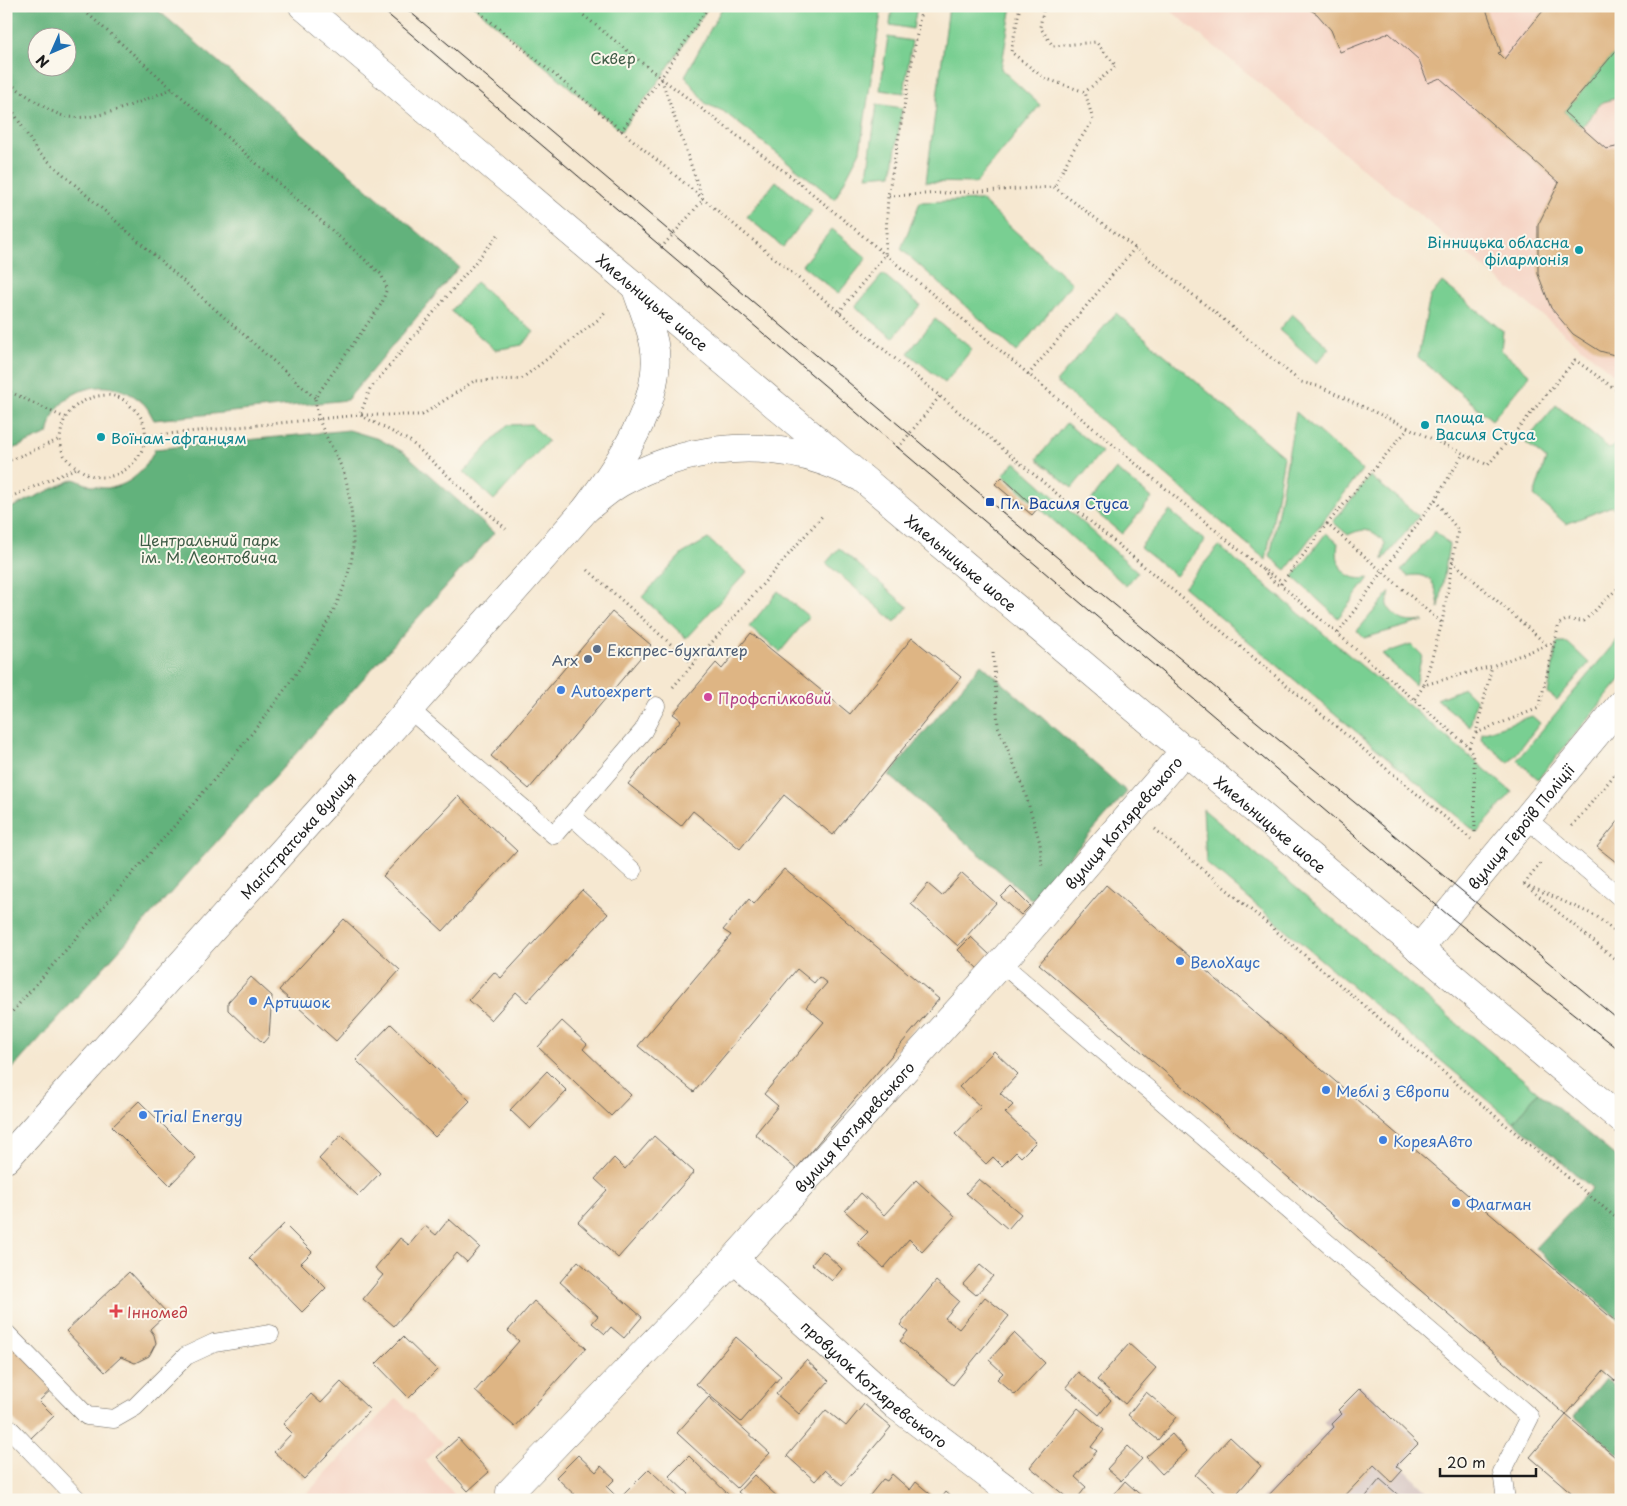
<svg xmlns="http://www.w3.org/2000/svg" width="1627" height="1506" viewBox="0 0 1627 1506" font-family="'Playpen Sans',sans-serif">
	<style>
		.built { fill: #f5d2c2 }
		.industrial { fill: #d1bfbd }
		.green { fill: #79cf92; stroke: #4a7657 }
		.forest { fill: #62b27c; stroke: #3f674c; fill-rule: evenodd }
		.building { fill: #deb584 }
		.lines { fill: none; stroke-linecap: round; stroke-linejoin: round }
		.lane-casing { stroke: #68635b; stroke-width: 19 }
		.street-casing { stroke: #68635b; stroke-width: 29 }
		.secondary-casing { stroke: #68635b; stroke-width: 29 }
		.primary-casing { stroke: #68635b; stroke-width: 29 }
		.path { stroke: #68635b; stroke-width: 3; stroke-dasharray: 1 4; stroke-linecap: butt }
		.lane { stroke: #fff; stroke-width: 18 }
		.street { stroke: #fff; stroke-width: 28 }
		.secondary { stroke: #fff; stroke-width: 28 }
		.primary { stroke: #fff; stroke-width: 28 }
		.tram { stroke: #1c1c1c; stroke-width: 1 }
		.culture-dot { fill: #0f9aa8; stroke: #fbf7ec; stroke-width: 2 }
		.transit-dot { fill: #1a4fb4; stroke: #fbf7ec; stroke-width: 2 }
		.service-dot { fill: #5c6f8a; stroke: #fbf7ec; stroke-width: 2 }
		.shop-dot { fill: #3f7fe0; stroke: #fbf7ec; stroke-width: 2 }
		.hotel-dot { fill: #d1479c; stroke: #fbf7ec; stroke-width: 2 }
		.health-dot { fill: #e0444e; stroke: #fbf7ec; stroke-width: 2 }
		.labels { text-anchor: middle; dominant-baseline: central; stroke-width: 4; stroke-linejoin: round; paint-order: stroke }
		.park-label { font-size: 15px; fill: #3d5b45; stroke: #fbf7ec }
		.culture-label { font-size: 15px; fill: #0d838f; stroke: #fbf7ec; text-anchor: start }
		.street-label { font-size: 15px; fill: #1c1c1c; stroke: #fbf7ec }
		.transit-label { font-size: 15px; fill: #164399; stroke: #fbf7ec; text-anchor: start }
		.service-label { font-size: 15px; fill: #4e5e75; stroke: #fbf7ec; text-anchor: start }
		.shop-label { font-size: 15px; fill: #366cbe; stroke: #fbf7ec; text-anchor: start }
		.hotel-label { font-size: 15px; fill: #b23c85; stroke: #fbf7ec; text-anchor: start }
		.health-label { font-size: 15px; fill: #be3a42; stroke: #fbf7ec; text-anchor: start }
	</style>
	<rect width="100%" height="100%" fill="#fbf7ec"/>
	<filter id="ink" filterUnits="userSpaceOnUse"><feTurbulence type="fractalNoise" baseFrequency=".02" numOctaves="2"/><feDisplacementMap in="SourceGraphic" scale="10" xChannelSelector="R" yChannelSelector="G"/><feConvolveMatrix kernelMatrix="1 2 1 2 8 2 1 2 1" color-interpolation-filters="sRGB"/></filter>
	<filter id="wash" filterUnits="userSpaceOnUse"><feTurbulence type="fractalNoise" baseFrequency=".0096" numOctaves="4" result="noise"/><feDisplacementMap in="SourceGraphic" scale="20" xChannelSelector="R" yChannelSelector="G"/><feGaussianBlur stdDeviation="1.12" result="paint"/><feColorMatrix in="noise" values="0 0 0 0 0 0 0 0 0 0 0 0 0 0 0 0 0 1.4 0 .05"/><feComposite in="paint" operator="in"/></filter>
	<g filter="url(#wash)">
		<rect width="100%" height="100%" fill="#f6e8d1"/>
		<g class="built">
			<path d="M1165 6H1621V380Z"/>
			<path d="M396 1398 442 1443 425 1461 459 1500H301Z"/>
		</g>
		<path class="industrial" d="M1360 1385 1421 1444 1401 1466 1436 1500H1261L1329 1428 1324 1422Z"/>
		<g class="green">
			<path d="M474 6H709L661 78 621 131Z"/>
			<path d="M723 6H882L860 151 835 199 723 111 706 104 685 76Z"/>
			<path d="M892 6H917L913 29 890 25Z"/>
			<path d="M949 6H1012L1001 69 1040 105 976 183 926 182Z"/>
			<path d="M888 37 912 41 904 93 880 90Z"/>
			<path d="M1621 45V97L1602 102 1582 127 1564 112Z"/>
			<path d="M877 104 902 108 892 174 867 176Z"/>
			<path d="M776 181 812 211 783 247 747 217Z"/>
			<path d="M981 200 1072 283 1017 352 901 249 920 202Z"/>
			<path d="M832 229 867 258 838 294 802 265Z"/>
			<path d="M883 274 920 305 893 338 855 307Z"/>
			<path d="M476 282 534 332 522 345 495 350 451 311Z"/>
			<path d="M1442 282 1503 331 1501 350 1530 375 1492 420 1418 357 1430 297Z"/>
			<path d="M1116 313 1284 457 1266 560 1056 382Z"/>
			<path d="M1292 314 1330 348 1317 363 1279 330Z"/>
			<path d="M935 319 972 349 945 383 908 353Z"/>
			<path d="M1556 405 1609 448 1621 443V513L1612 506 1566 524 1534 496 1546 459 1525 442Z"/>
			<path d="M1296 412 1362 470 1286 570 1270 557Z"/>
			<path d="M1066 423 1102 452 1072 488 1037 459Z"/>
			<path d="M531 424 548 441 494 500 464 472 507 425Z"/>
			<path d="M1015 462 1138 572 1126 586 1003 475Z"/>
			<path d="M1116 469 1152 498 1122 534 1087 505Z"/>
			<path d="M1370 476 1419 516 1383 560 1385 543C1373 529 1364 527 1348 535L1333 522Z"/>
			<path d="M1170 511 1205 541 1176 576 1140 547Z"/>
			<path d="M1435 531 1449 544 1439 608C1437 587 1432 571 1408 576L1401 571Z"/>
			<path d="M1326 533 1338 543C1334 566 1345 582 1369 578L1338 618 1293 577Z"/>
			<path d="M708 539 747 572 686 638 642 597 682 554Z"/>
			<path d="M1219 546 1512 792 1477 833 1184 587Z"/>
			<path d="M839 548 908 607 895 622 826 563Z"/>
			<path d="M778 591 809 617 780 652 749 627Z"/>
			<path d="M1390 592 1387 606C1400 622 1405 623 1424 621L1364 638 1357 631Z"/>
			<path d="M1621 635V679L1538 779 1517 760Z"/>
			<path d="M1557 643H1568L1589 663 1557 700 1548 693Z"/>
			<path d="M1411 644 1422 655 1415 685 1382 654Z"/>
			<path d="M1464 688 1476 700 1470 727 1437 699Z"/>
			<path d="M1532 716 1540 723 1509 763 1481 739 1482 733Z"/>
			<path d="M1203 809 1538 1092 1514 1122 1206 863Z"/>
		</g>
		<g class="forest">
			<path d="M6 6H153L459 267 347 400 154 420C151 415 148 408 144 404 118 379 76 381 55 412 52 418 50 427 48 434L6 452ZM38 38H68V68H38Z"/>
			<path d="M349 430 379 439 405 453 494 533 6 1076V510L74 479C82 482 89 486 97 487 124 493 146 471 155 449Z"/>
			<path d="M981 664 1127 792 1032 900 889 775Z"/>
			<path d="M1538 1092 1621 1161V1321L1535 1248 1592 1188 1514 1122Z"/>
			<path d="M1605 1378 1616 1387 1621 1382V1456L1574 1416Z"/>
		</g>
		<g id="blocks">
			<g class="building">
				<path d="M1304 6H1485L1501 52 1498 53 1504 59 1547 6H1621V45L1564 112 1606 149 1621 146V357L1600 351 1573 334 1551 308 1538 274V225L1559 183 1440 78 1428 83 1419 60 1389 33 1340 52 1331 30 1317 14Z"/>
				<path d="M1002 477 1037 509 1032 515 995 484Z"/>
				<path d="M612 612 651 645 529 789 491 756Z"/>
				<path d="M751 633 850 714 912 638 961 677 833 835 784 795 740 849 693 811 681 826 628 784 681 720 673 714 716 663 722 669Z"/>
				<path d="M458 796 517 851 443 931 383 876Z"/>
				<path d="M1621 818V866L1597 847Z"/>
				<path d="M784 869 939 999 796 1169 755 1134 778 1106 764 1094 824 1022 806 1007 827 983 819 977 814 983 797 969 694 1092 638 1046 731 935 723 930 749 899 754 904Z"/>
				<path d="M962 873 996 903 958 946 911 904 928 884 942 896Z"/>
				<path d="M1106 885 1621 1326V1375L1615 1381 1603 1371 1566 1415 1039 964Z"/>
				<path d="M1011 887 1030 906 1021 915 1001 897Z"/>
				<path d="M582 890 608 914 527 1002 516 992 491 1020 469 1000 494 972 501 978Z"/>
				<path d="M344 919 400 970 336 1041 279 990Z"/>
				<path d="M971 937 991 956 978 969 958 950Z"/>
				<path d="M251 977 272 996 269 1036 263 1043 228 1010V1002Z"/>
				<path d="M562 1021 587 1044 583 1049 631 1095 611 1116 538 1047Z"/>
				<path d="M391 1024 470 1101 435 1137 356 1060Z"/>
				<path d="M994 1051 1018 1074 1000 1093 1013 1105 1005 1113 1036 1142 1021 1157 1016 1152 1002 1166 993 1157 986 1164 955 1134 981 1107 959 1087Z"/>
				<path d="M547 1071 567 1091 530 1129 510 1110Z"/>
				<path d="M139 1101 196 1158 170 1185 112 1127Z"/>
				<path d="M341 1135 380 1173 358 1196 319 1159Z"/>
				<path d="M654 1136 694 1172 618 1258 578 1222 607 1190 595 1179 614 1158 625 1169Z"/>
				<path d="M979 1179 1021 1214 1008 1229 966 1193Z"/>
				<path d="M916 1180 955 1216 922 1252 909 1239 884 1268 857 1243 868 1232 845 1211 861 1193 884 1215Z"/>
				<path d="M449 1219 480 1247 467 1262 457 1253 394 1326 363 1299 383 1275 375 1268 400 1238 409 1245 425 1226 436 1235Z"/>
				<path d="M284 1224 312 1252 301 1263 326 1288 302 1312 249 1258Z"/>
				<path d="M823 1251 842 1269 832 1281 812 1264Z"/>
				<path d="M578 1261 642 1317 624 1338 611 1327 605 1334 592 1323 598 1316 560 1282Z"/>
				<path d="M980 1265 993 1276 976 1295 963 1284Z"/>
				<path d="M129 1272 167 1313 150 1329 154 1335 156 1343 149 1356 135 1363 121 1357 105 1372 66 1331Z"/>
				<path d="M936 1281 959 1301 945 1318 959 1329 985 1297 1009 1316 953 1385 900 1341 908 1331 900 1325Z"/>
				<path d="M534 1301 586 1348 515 1427 475 1391 519 1341 508 1331Z"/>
				<path d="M1014 1333 1045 1363 1015 1395 997 1379 1003 1373 989 1360Z"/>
				<path d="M6 1336 54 1387 39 1401 54 1416 31 1438 6 1412Z"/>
				<path d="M403 1337 437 1370 409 1398 376 1364Z"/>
				<path d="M736 1337 781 1376 741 1422 696 1384Z"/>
				<path d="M1129 1344 1156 1368 1125 1404 1097 1380Z"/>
				<path d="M806 1360 829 1381 799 1414 776 1394Z"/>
				<path d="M1078 1372 1111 1400 1099 1415 1066 1387Z"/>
				<path d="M341 1382 370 1410 304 1479 274 1452 292 1433 283 1424 311 1394 321 1403Z"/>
				<path d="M1360 1388 1418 1444 1396 1466 1402 1471 1392 1482 1374 1465 1341 1500H1264L1334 1427 1332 1424 1342 1414 1338 1410Z"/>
				<path d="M1146 1392 1176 1417 1158 1440 1128 1415Z"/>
				<path d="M709 1397 770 1453 737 1488 677 1433Z"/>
				<path d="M864 1404 891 1427 842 1485 825 1470 815 1481 787 1456 826 1410 846 1426Z"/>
				<path d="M1078 1408 1104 1430 1091 1447 1097 1451 1075 1477 1086 1487 1076 1500H1070L1030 1467Z"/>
				<path d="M1566 1415 1621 1462V1500H1580L1530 1457Z"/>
				<path d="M1172 1434 1187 1451 1162 1474 1146 1457Z"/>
				<path d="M1230 1437 1261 1466 1231 1500H1223L1195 1475Z"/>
				<path d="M458 1438 489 1472 468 1491 437 1457Z"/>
				<path d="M1128 1446 1142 1459 1121 1481 1107 1469Z"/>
				<path d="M578 1455 596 1472 601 1466 615 1479 607 1487 619 1499 649 1469 681 1500H580L556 1477Z"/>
				<path d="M689 1456 734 1500H682L688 1494 669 1476Z"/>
				<path d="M892 1474 910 1490 916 1482 935 1498 866 1500 883 1479 887 1481Z"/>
				<path d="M754 1475 781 1500H747L738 1492Z"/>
				<path d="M1380 1479 1404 1500H1363Z"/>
				<path d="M1125 1481 1146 1500H1109Z"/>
				<path d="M946 1492 955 1500H940Z"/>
			</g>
		</g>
	</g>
	<g filter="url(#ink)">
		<use href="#blocks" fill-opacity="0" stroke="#68635b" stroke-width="1"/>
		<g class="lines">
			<defs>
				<g id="lane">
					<path d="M409 709 554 835 643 731 656 706"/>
					<path d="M571 815 633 871"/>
					<path d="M1527 819 1621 898"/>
					<path d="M1001 963 1530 1417 1502 1472 1506 1500"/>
					<path d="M6 1333 87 1416 114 1419 135 1407 186 1356 214 1343 270 1334"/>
					<path d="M6 1425 78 1500"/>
				</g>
				<g id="street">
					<path id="s1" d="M1419 949 1621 704"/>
					<path id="s2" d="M734 1259 895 1405 1021 1500"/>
					<path id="s3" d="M510 1492 734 1259 1001 963 1186 749"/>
				</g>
				<g id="secondary">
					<path id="s4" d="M303 6 856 473"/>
				</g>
				<g id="primary">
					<path id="s5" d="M586 509C597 500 608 490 620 483 681 448 756 438 823 461 837 466 850 472 862 478L1621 1119"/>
					<path id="s6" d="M6 1159 336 792 586 509C618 466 665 399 654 344 650 324 641 304 635 285"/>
				</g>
			</defs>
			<use href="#lane" class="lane-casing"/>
			<use href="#street" class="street-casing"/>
			<use href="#secondary" class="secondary-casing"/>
			<use href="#primary" class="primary-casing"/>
			<g class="path">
				<path d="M472 6 1471 839"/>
				<path d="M572 6 661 78 797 181 1262 569 1280 580 1281 585 1469 747 1474 760 1475 832"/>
				<path d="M1020 6 1011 52 1044 78 1085 92 1093 120 1073 150 1054 187"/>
				<path d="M1044 6 1040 27 1053 46 1096 42 1116 66 1085 92"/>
				<path d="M6 81C23 92 40 106 58 114 89 127 142 100 172 89"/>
				<path d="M6 100 37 151 315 398"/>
				<path d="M621 131 661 78 709 6"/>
				<path d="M889 196 1054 187 1135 248"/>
				<path d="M498 235 370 389 360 415H422L474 381 521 379 599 319 606 311"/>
				<path d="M661 248 703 200 661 78"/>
				<path d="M839 312 885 255 888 196 922 6"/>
				<path d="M1028 375 1135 248 1301 382 1321 387 1488 465 1575 360 1621 393"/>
				<path d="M6 390 65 418"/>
				<path d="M147 436 360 415 410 441 506 529"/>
				<path d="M898 448 940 396"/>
				<path d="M6 462 60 439C62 456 65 459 79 469 119 498 168 441 134 409 130 406 126 401 122 399 104 389 76 400 66 417 62 423 61 432 60 439"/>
				<path d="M6 499 77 468"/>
				<path d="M1435 500 1463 454"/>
				<path d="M1327 524 1408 429"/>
				<path d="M1452 561 1546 644"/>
				<path d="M588 570 693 664"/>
				<path d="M1263 570 1276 584 1281 585"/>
				<path d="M1281 584 1327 524 1442 623"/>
				<path d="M1338 633 1435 500 1458 530 1442 623 1424 685"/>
				<path d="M993 652 998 726 1023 786 1040 843 1042 869"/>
				<path d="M673 687 823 515"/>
				<path d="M1415 699 1424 685 1492 666 1555 642"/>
				<path d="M1476 733 1539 708 1559 624 1566 620 1584 621 1621 585"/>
				<path d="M1469 747 1476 733 1492 666"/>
				<path d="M1572 826 1621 767"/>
				<path d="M1155 829 1621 1222"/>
				<path d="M1524 884 1541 863"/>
				<path d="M1524 884 1621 964"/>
				<path d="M1529 886 1596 916 1621 937"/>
				<path d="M6 1019C51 967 95 916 140 865 198 798 355 629 353 542 353 523 350 488 343 471 332 443 318 430 315 398L382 303 387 288 381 274 79 6"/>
			</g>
			<use href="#lane" class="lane"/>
			<use href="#street" class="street"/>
			<use href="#secondary" class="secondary"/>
			<use href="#primary" class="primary"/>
			<g class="tram">
				<path d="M378 6 1448 915 1621 1051"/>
				<path d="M403 6 990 502 1621 1022"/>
			</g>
		</g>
	</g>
	<g class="culture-dot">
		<circle cx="1579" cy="250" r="5"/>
		<circle cx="1425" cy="425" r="5"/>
		<circle cx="101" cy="437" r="5"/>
	</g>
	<rect class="transit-dot" x="985" y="497" width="10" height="10" rx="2.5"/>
	<g class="service-dot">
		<circle cx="597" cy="649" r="5"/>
		<circle cx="588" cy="659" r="5"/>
	</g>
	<g class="shop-dot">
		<circle cx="561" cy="690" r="5"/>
		<circle cx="1180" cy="961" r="5"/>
		<circle cx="253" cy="1001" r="5"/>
		<circle cx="1326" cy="1090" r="5"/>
		<circle cx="143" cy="1115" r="5"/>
		<circle cx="1383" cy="1140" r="5"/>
		<circle cx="1456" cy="1203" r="5"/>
	</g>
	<circle class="hotel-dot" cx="708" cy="697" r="5"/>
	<path class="health-dot" d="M113.5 1303.5h5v5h5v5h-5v5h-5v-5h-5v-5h5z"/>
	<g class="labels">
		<g class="park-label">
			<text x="613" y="57">Сквер</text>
			<text x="209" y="539">Центральний парк<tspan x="209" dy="17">ім. М. Леонтовича</tspan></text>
		</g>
		<g class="culture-label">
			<text x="1569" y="241" text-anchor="end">Вінницька обласна<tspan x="1569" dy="17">філармонія</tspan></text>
			<text x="1435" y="416">площа<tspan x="1435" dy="17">Василя Стуса</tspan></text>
			<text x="111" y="437">Воїнам-афганцям</text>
		</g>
		<g class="street-label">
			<text stroke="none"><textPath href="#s4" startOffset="458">Хмельницьке шосе</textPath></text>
			<text stroke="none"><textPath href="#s5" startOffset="426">Хмельницьке шосе</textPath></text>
			<text stroke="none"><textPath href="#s3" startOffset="908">вулиця Котляревського</textPath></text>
			<text stroke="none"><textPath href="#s5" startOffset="831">Хмельницьке шосе</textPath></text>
			<text stroke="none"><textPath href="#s1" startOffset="159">вулиця Героїв Поліції</textPath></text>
			<text stroke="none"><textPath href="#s6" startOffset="436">Магістратська вулиця</textPath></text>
			<text stroke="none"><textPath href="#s3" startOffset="502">вулиця Котляревського</textPath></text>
			<text stroke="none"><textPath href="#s2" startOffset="188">провулок Котляревського</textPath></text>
		</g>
		<g class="transit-label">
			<text x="1000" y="502">Пл. Василя Стуса</text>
		</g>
		<g class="service-label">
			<text x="607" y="649">Експрес-бухгалтер</text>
			<text x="578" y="659" text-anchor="end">Arx</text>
		</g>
		<g class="shop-label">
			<text x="571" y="690">Autoexpert</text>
			<text x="1190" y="961">ВелоХаус</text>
			<text x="263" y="1001">Артишок</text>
			<text x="1336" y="1090">Меблі з Європи</text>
			<text x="153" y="1115">Trial Energy</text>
			<text x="1393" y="1140">КореяАвто</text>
			<text x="1466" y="1203">Флагман</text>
		</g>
		<g class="hotel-label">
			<text x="718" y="697">Профспілковий</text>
		</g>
		<g class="health-label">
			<text x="127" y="1311">Інномед</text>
		</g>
	</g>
	<rect width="1627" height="1506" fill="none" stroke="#fbf7ec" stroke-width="25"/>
	<g transform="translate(52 52) rotate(225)"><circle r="24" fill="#fbf7ec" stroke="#a29f99"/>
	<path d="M0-4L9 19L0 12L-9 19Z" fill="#1f6fb2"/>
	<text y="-8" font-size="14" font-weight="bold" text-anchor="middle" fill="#1c1c1c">N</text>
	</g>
	<path d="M1440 1468v8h96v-8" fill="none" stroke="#1c1c1c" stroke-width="2.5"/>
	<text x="1447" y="1468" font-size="15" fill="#1c1c1c" stroke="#fbf7ec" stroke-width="4" paint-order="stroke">20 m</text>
</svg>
